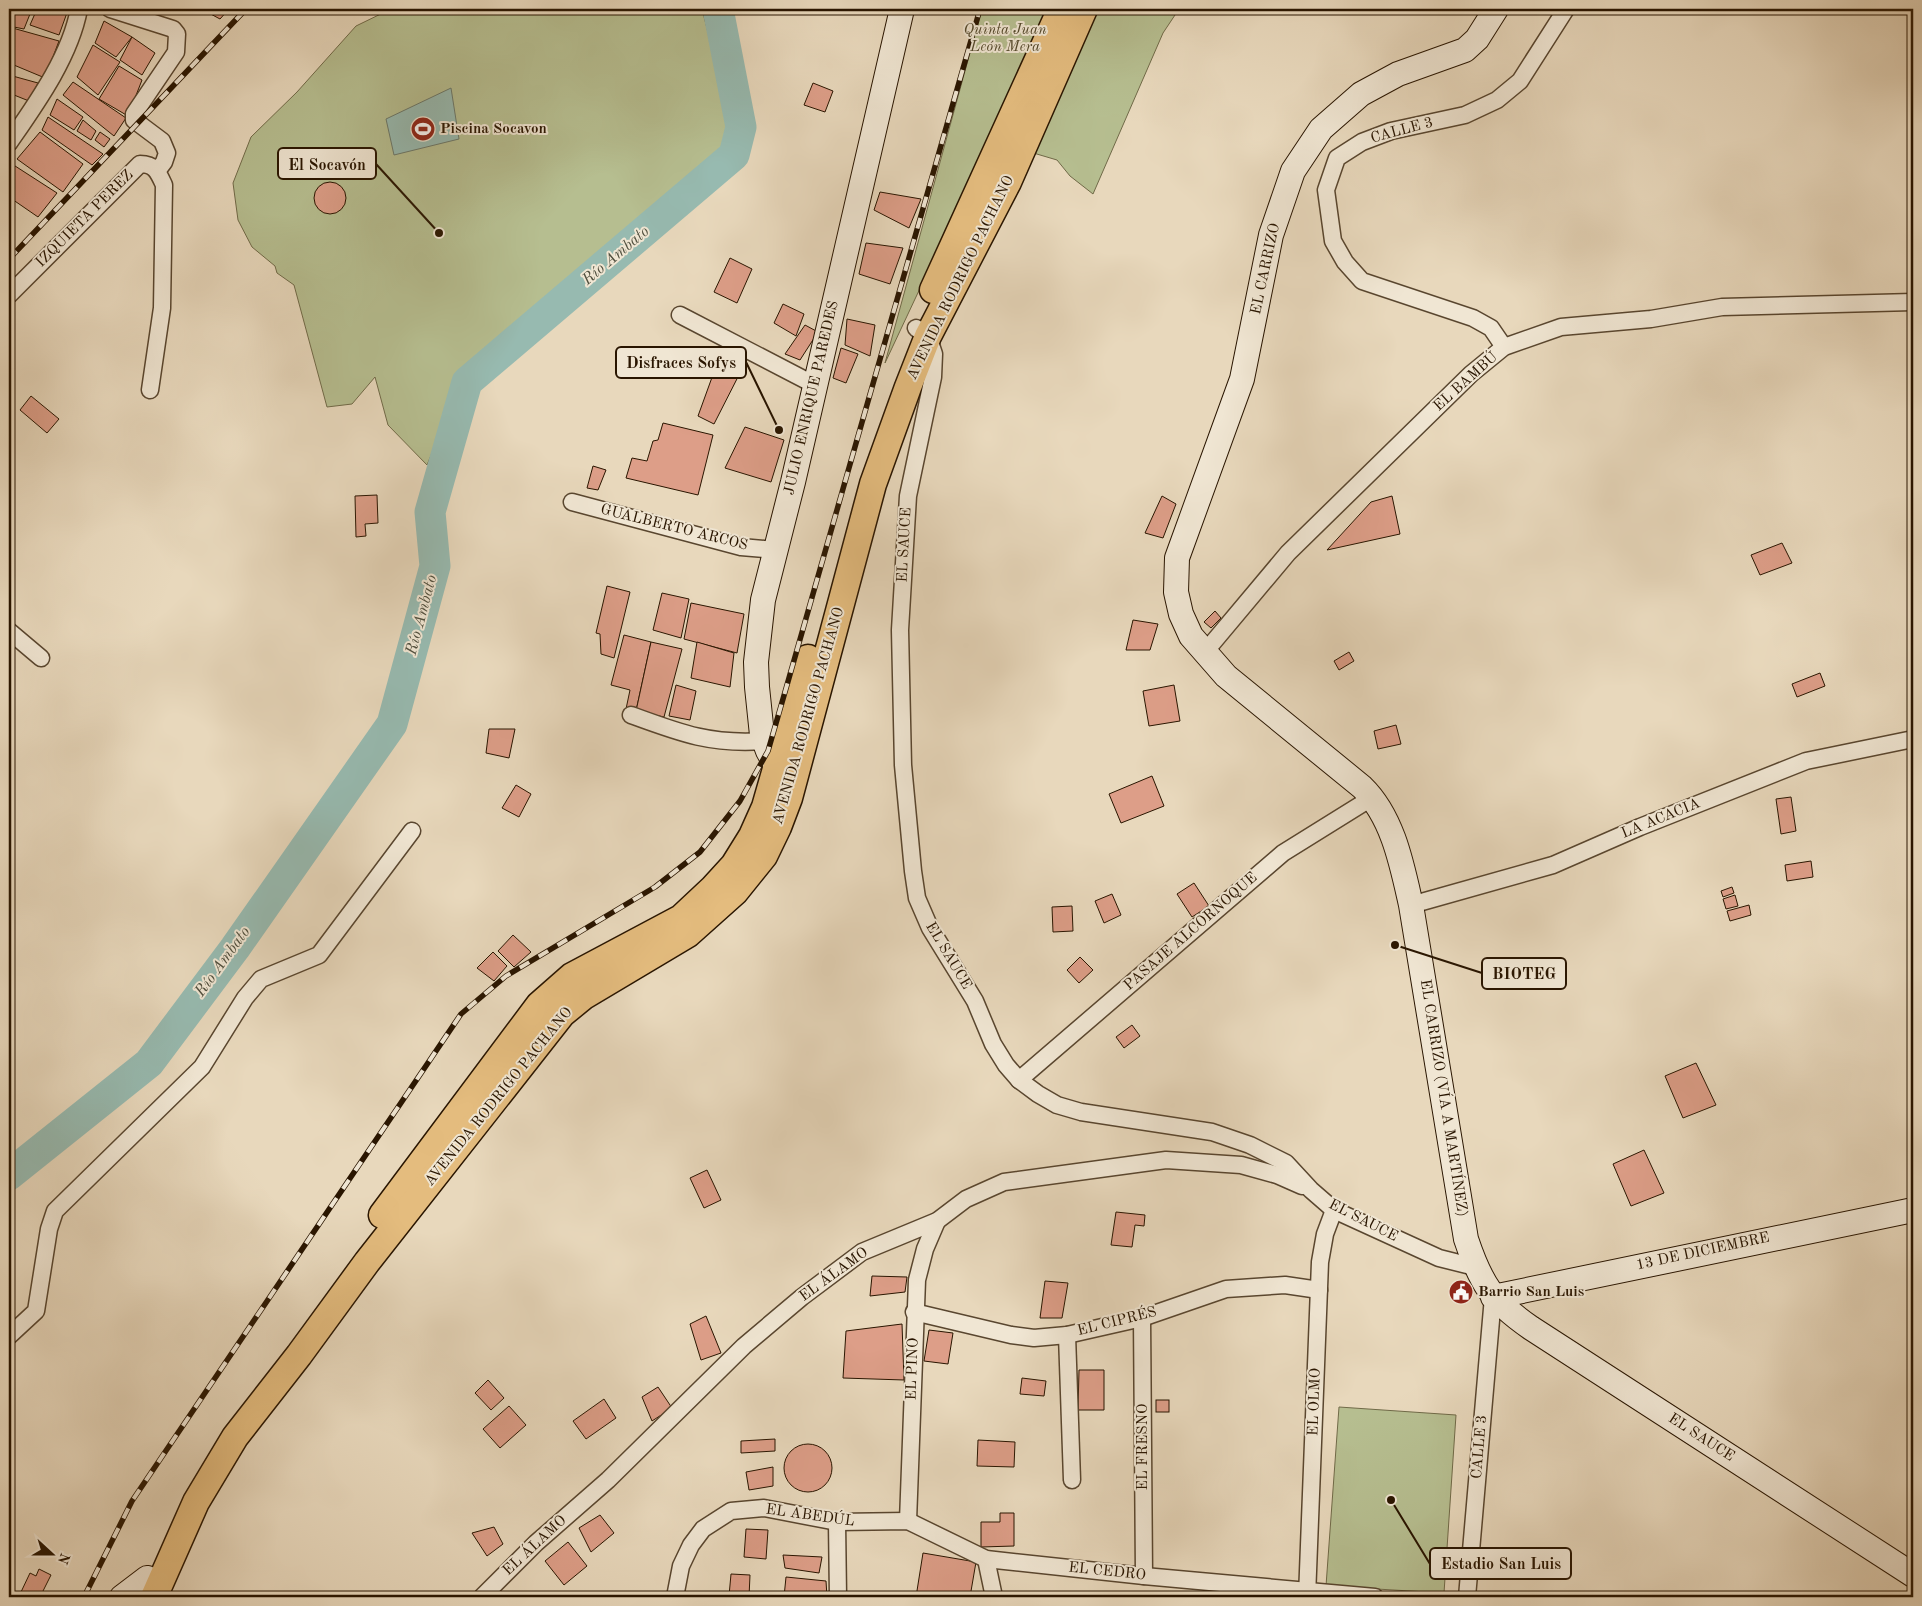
<svg xmlns="http://www.w3.org/2000/svg" width="1922" height="1606" viewBox="0 0 1922 1606" font-family="'Old Standard TT',serif">
	<style>
		.green { fill: #b6be90; stroke: #706a48 }
		.water { fill: #97bab0; stroke: #6b786a }
		.lines { fill: none; stroke-linecap: round; stroke-linejoin: round }
		.river { stroke: #97bab0; stroke-width: 31 }
		.building { fill: #dd9e88; stroke: #291500 }
		.street-casing { stroke: #59462f; stroke-width: 19 }
		.secondary-casing { stroke: #291500; stroke-width: 26 }
		.primary-casing { stroke: #291500; stroke-width: 29 }
		.street { stroke: #f0e6d3; stroke-width: 16 }
		.secondary { stroke: #f0e6d3; stroke-width: 24 }
		.primary { stroke: #e4bc7e; stroke-width: 26 }
		.rail-casing { stroke: #291500; stroke-width: 5.5 }
		.rail { stroke: #f0e6d3; stroke-width: 4; stroke-dasharray: 11; stroke-linecap: butt }
		.labels { text-anchor: middle; dominant-baseline: central; stroke-width: 4; stroke-linejoin: round; paint-order: stroke }
		.park-label { font-size: 15px; font-style: italic; fill: #53482b; stroke: #f0e6d3 }
		.poi-label { font-size: 15px; font-weight: bold; fill: #291500; stroke: #f0e6d3; text-anchor: start }
		.street-label { font-size: 15px; fill: #291500; stroke: #f0e6d3 }
		.water-label { font-size: 16px; font-style: italic; fill: #504f3e; stroke: #f0e6d3 }
		.leader { fill: none; stroke: #291500; stroke-width: 2 }
		.callout-dot { fill: #291500; stroke: #f0e6d3; stroke-width: 2 }
		.callout { fill: #f0e6d3; stroke: #291500; stroke-width: 2 }
		.callout-label { font-size: 16px; text-anchor: middle; font-weight: bold; fill: #291500 }
	</style>
	<rect width="100%" height="100%" fill="#e8d8bc"/>
	<filter id="stains"><feTurbulence type="fractalNoise" baseFrequency=".004" numOctaves="4"/><feColorMatrix values="0 0 0 0 .2 0 0 0 0 .09 0 0 0 0 .02 0 0 0 .5 -.17"/></filter>
	<radialGradient id="worn" r=".72"><stop offset=".6" stop-color="#630" stop-opacity="0"/><stop offset="1" stop-color="#630" stop-opacity=".3"/></radialGradient>
	<g class="green">
		<path d="M391 9H702L732 125 725 150 700 178 591 268 463 379 427 465 388 425 375 377 352 404 327 407 294 285 277 273 275 266 252 247 238 220 233 183 251 137 297 92 356 26Z"/>
		<path d="M982 9H1051L885 363Z"/>
		<path d="M1094 9H1179L1163 33 1093 194 1070 176 1057 160 1030 152Z"/>
		<path d="M1339 1407 1456 1415 1444 1593 1326 1586Z"/>
	</g>
	<path class="water" d="M451 88 459 139 394 155 386 119Z"/>
	<g class="lines">
		<path class="river" d="M9 1175 149 1063 235 948 392 724 435 566 430 512 467 382 734 155 741 127 718 9"/>
	</g>
	<g class="building">
		<path d="M9 9H32L24 29 9 26Z"/>
		<path d="M37 9 68 10 59 35 30 25Z"/>
		<path d="M208 9H229L220 19 207 12Z"/>
		<path d="M104 21 132 37 116 57 95 43Z"/>
		<path d="M9 27 59 41 45 78 9 63Z"/>
		<path d="M132 37 155 53 142 75 120 60Z"/>
		<path d="M93 45 120 62 98 95 77 77Z"/>
		<path d="M119 66 142 80 128 116 99 99Z"/>
		<path d="M9 75 38 83 29 101 9 93Z"/>
		<path d="M73 82 126 118 114 136 63 95Z"/>
		<path d="M813 83 833 91 825 112 804 105Z"/>
		<path d="M57 99 83 117 74 130 50 115Z"/>
		<path d="M48 117 103 154 92 165 42 130Z"/>
		<path d="M83 120 96 131 91 140 77 131Z"/>
		<path d="M40 132 83 164 63 192 17 159Z"/>
		<path d="M100 132 110 139 104 147 95 140Z"/>
		<path d="M12 164 57 193 38 217 9 197V168Z"/>
		<circle cx="330" cy="198" r="16"/>
		<path d="M880 192 921 199 909 228 874 210Z"/>
		<path d="M866 243 903 248 890 284 859 274Z"/>
		<path d="M730 258 752 269 737 303 714 292Z"/>
		<path d="M783 304 804 314 796 336 774 323Z"/>
		<path d="M847 319 875 325 870 356 845 345Z"/>
		<path d="M805 325 818 332 800 360 785 354Z"/>
		<path d="M841 348 858 354 846 383 833 378Z"/>
		<path d="M719 358 743 367 714 424 698 416Z"/>
		<path d="M31 396 59 419 47 433 20 410Z"/>
		<path d="M663 423 713 435 698 495 626 478 632 458 647 461 653 441 658 440Z"/>
		<path d="M745 427 784 440 771 482 725 468Z"/>
		<path d="M593 466 606 470 598 490 587 488Z"/>
		<path d="M377 495 378 523 365 524 366 536 356 537 355 496Z"/>
		<path d="M1162 496 1176 504 1163 538 1145 533Z"/>
		<path d="M1392 496 1400 534 1327 550 1371 502Z"/>
		<path d="M1782 543 1792 563 1760 575 1751 555Z"/>
		<path d="M607 586 630 592 614 658 601 654 600 634 596 633Z"/>
		<path d="M662 593 689 599 681 638 653 630Z"/>
		<path d="M691 603 744 614 737 653 684 639Z"/>
		<path d="M1215 611 1221 618 1211 628 1204 622Z"/>
		<path d="M1133 620 1158 624 1150 650H1126Z"/>
		<path d="M624 635 651 642 636 711 626 709 630 690 611 685Z"/>
		<path d="M651 642 682 649 664 717 636 711Z"/>
		<path d="M697 642 734 653 730 687 691 678Z"/>
		<path d="M1349 652 1354 661 1339 670 1334 661Z"/>
		<path d="M1820 673 1825 686 1797 697 1792 684Z"/>
		<path d="M676 685 696 691 690 720 669 716Z"/>
		<path d="M1174 685 1180 721 1149 726 1143 691Z"/>
		<path d="M1396 725 1401 744 1378 749 1374 731Z"/>
		<path d="M489 729H515L509 758 486 753Z"/>
		<path d="M1152 776 1164 806 1121 823 1109 794Z"/>
		<path d="M516 785 531 794 519 817 502 808Z"/>
		<path d="M1791 797 1796 831 1781 834 1776 799Z"/>
		<path d="M1811 861 1813 877 1787 881 1785 865Z"/>
		<path d="M1194 883 1209 906 1192 917 1177 894Z"/>
		<path d="M1732 887 1734 893 1723 897 1721 891Z"/>
		<path d="M1112 894 1121 915 1104 923 1095 901Z"/>
		<path d="M1735 895 1738 906 1726 909 1723 899Z"/>
		<path d="M1749 905 1751 915 1730 921 1727 911Z"/>
		<path d="M1072 906 1073 931 1053 932 1052 907Z"/>
		<path d="M513 935 531 952 514 967 498 951Z"/>
		<path d="M493 952 507 966 494 981 477 968Z"/>
		<path d="M1080 957 1093 970 1079 983 1067 970Z"/>
		<path d="M1132 1025 1140 1036 1124 1048 1116 1037Z"/>
		<path d="M1696 1063 1716 1105 1683 1118 1665 1076Z"/>
		<path d="M1644 1150 1664 1193 1631 1206 1613 1164Z"/>
		<path d="M707 1170 721 1200 704 1208 690 1178Z"/>
		<path d="M1116 1212 1145 1215 1144 1226 1135 1225 1132 1247 1111 1245Z"/>
		<path d="M872 1276 907 1277 905 1292 870 1296Z"/>
		<path d="M1045 1281 1068 1283 1062 1318H1040Z"/>
		<path d="M706 1316 721 1353 701 1360 690 1324Z"/>
		<path d="M902 1324 904 1380 843 1378 846 1331Z"/>
		<path d="M929 1330 953 1333 948 1364 924 1361Z"/>
		<path d="M1079 1370H1104V1410H1078Z"/>
		<path d="M1022 1378 1046 1381 1044 1396 1020 1394Z"/>
		<path d="M488 1380 504 1398 491 1410 475 1393Z"/>
		<path d="M658 1387 672 1408 652 1421 642 1397Z"/>
		<path d="M604 1399 616 1418 586 1439 573 1421Z"/>
		<rect x="1156" y="1400" width="13" height="12"/>
		<path d="M509 1406 526 1425 500 1448 483 1429Z"/>
		<path d="M775 1439V1451L741 1453V1441Z"/>
		<path d="M978 1440 1015 1442 1014 1467 977 1466Z"/>
		<circle cx="808" cy="1468" r="24"/>
		<path d="M773 1467V1486L749 1490 746 1472Z"/>
		<path d="M1000 1513H1014V1546L981 1547V1522H1000Z"/>
		<path d="M600 1515 614 1533 591 1552 579 1528Z"/>
		<path d="M494 1527 503 1544 487 1556 472 1533Z"/>
		<path d="M746 1529 768 1530 766 1559 744 1557Z"/>
		<path d="M568 1542 587 1566 564 1585 545 1561Z"/>
		<path d="M923 1553 976 1562 970 1597H916Z"/>
		<path d="M783 1555 822 1557 819 1573 785 1568Z"/>
		<path d="M39 1569 51 1575 40 1597H33L21 1592 30 1573 36 1576Z"/>
		<path d="M731 1574 750 1575 749 1597 729 1596Z"/>
		<path d="M786 1577 826 1581 827 1597H784Z"/>
	</g>
	<g class="lines">
		<defs>
			<g id="street">
				<path d="M110 9 173 29 177 34 176 52 134 114V120L162 141 167 153 164 162 158 170"/>
				<path d="M9 143C36 104 70 57 79 9"/>
				<path d="M9 295 140 164C155 164 158 172 164 185L162 308 150 390"/>
				<path d="M680 315 813 384"/>
				<path d="M916 328 928 336 934 354 933 377 908 496 900 630 903 765 913 871 917 898 930 928 975 1001 993 1044 1006 1065 1019 1080 1038 1094 1057 1105 1081 1112 1212 1132 1250 1145 1286 1163 1311 1190 1334 1210 1439 1258 1475 1267"/>
				<path d="M1504 347 1491 328 1473 318 1362 281 1345 262 1333 241 1326 190 1337 158 1362 142 1391 131 1465 115 1497 100 1520 81 1566 9"/>
				<path d="M572 502 741 547 776 550"/>
				<path d="M9 631 41 658"/>
				<path d="M1205 652 1288 553 1471 374 1504 347 1561 327 1651 319 1722 307 1913 302"/>
				<path d="M631 715C680 733 711 745 764 741"/>
				<path d="M1411 905 1553 865 1640 827 1806 761 1913 739"/>
				<path d="M1019 1080 1283 853 1373 797"/>
				<path d="M914 1312 1011 1335 1034 1338 1067 1335 1142 1318 1226 1289 1285 1285 1319 1290"/>
				<path d="M1142 1318 1144 1576"/>
				<path d="M1067 1335 1072 1480"/>
				<path d="M9 1336 36 1311 49 1229 55 1211 202 1067 245 998 261 979 319 955 412 831"/>
				<path d="M908 1521 917 1280 925 1249 937 1221"/>
				<path d="M837 1522 838 1597"/>
				<path d="M986 1559 994 1597"/>
				<path d="M482 1597 536 1543 608 1480 744 1346 802 1297 862 1252 937 1221 966 1199 1004 1182 1166 1160 1241 1165 1277 1175 1302 1186"/>
				<path d="M675 1597 681 1566 691 1545 703 1529 731 1511 764 1508 837 1522 908 1521 986 1559 1144 1576 1375 1597"/>
				<path d="M1307 1597 1320 1262 1325 1234 1334 1210"/>
				<path d="M1467 1597 1493 1297"/>
			</g>
			<g id="secondary">
				<path d="M1496 9 1477 39 1465 50 1398 74 1361 94 1321 129 1293 171 1271 235 1242 379 1177 558 1176 592 1181 614 1191 636 1226 676 1362 787C1393 817 1402 865 1411 905L1466 1239C1481 1284 1492 1301 1531 1328L1913 1575"/>
				<path d="M789 768 777 767 768 751 762 735 757 687 756 662 763 600 793 482 902 9"/>
				<path d="M1493 1297 1913 1210"/>
				<path d="M122 1597 147 1578"/>
			</g>
			<g id="primary">
				<path d="M933 290 1061 9"/>
				<path d="M382 1215 539 1005 572 976 681 918 713 888 734 865 752 836 765 807 808 658"/>
				<path d="M154 1597 196 1502 235 1437 299 1355 367 1262 529 1056 562 1014 584 996 688 934 735 892 764 856 778 827 789 798 873 484 908 387 928 336 1008 182 1084 9"/>
			</g>
		</defs>
		<use href="#street" class="street-casing"/>
		<use href="#secondary" class="secondary-casing"/>
		<use href="#primary" class="primary-casing"/>
		<use href="#street" class="street"/>
		<use href="#secondary" class="secondary"/>
		<use href="#primary" class="primary"/>
		<defs>
			<g id="rail">
				<path d="M9 259 246 9"/>
				<path d="M84 1597 132 1501 461 1014 506 976 655 887 700 852 740 801 768 751 785 692 980 9"/>
			</g>
		</defs>
		<use href="#rail" class="rail-casing"/>
		<use href="#rail" class="rail"/>
	</g>
	<defs>
		<symbol id="stadium-disc" viewBox="-11 -11 22 22"><circle r="9.5" fill="#8f2418" stroke="#f0e6d3"/><path d="M0-5a6.5 5 0 1 0 0 10a6.5 5 0 1 0 0-10ZM-3.5-1.8h7v3.6h-7Z" fill="#fff"/></symbol>
		<symbol id="civic-disc" viewBox="-11 -11 22 22"><circle r="9.5" fill="#8f2418" stroke="#f0e6d3"/><path d="M-.6-6.5H3V-4.5H.6V-3L4-1V1h2V6H-6V1h2V-1L-.6-3ZM-1.2 2.5V6h2.4V2.5Z" fill="#fff"/></symbol>
	</defs>
	<g fill-rule="evenodd">
		<use href="#stadium-disc" x="409" y="115" width="28" height="28"/>
		<use href="#civic-disc" x="1447" y="1278" width="28" height="28"/>
	</g>
	<g class="labels">
		<g class="park-label">
			<text x="1005" y="30">Quinta Juan<tspan x="1005" dy="17">León Mera</tspan></text>
		</g>
		<g class="poi-label">
			<text x="440" y="129">Piscina Socavon</text>
			<text x="1478" y="1292">Barrio San Luis</text>
		</g>
		<g class="street-label">
			<text transform="translate(1402 131) rotate(-15)">CALLE 3</text>
			<text transform="translate(85 219) rotate(-45)">IZQUIETA PEREZ</text>
			<text transform="translate(1266 269) rotate(-78)">EL CARRIZO</text>
			<text transform="translate(961 278) rotate(-64)">AVENIDA RODRIGO PACHANO</text>
			<text transform="translate(1466 382) rotate(-42)">EL BAMBÚ</text>
			<text transform="translate(812 398) rotate(-77)">JULIO ENRIQUE PAREDES</text>
			<text transform="translate(674 528) rotate(14)">GUALBERTO ARCOS</text>
			<text transform="translate(905 545) rotate(-87)">EL SAUCE</text>
			<text transform="translate(809 716) rotate(-74)">AVENIDA RODRIGO PACHANO</text>
			<text transform="translate(1661 819) rotate(-22)">LA ACACIA</text>
			<text transform="translate(1191 932) rotate(-41)">PASAJE ALCORNOQUE</text>
			<text transform="translate(948 956) rotate(59)">EL SAUCE</text>
			<text transform="translate(499 1097) rotate(-51)">AVENIDA RODRIGO PACHANO</text>
			<text transform="translate(1443 1098) rotate(81)">EL CARRIZO (VÍA A MARTÍNEZ)</text>
			<text transform="translate(1363 1221) rotate(27)">EL SAUCE</text>
			<text transform="translate(1703 1252) rotate(-12)">13 DE DICIEMBRE</text>
			<text transform="translate(834 1275) rotate(-36)">EL ÁLAMO</text>
			<text transform="translate(1117 1322) rotate(-14)">EL CIPRÉS</text>
			<text transform="translate(913 1369) rotate(-88)">EL PINO</text>
			<text transform="translate(1315 1402) rotate(-88)">EL OLMO</text>
			<text transform="translate(1701 1438) rotate(33)">EL SAUCE</text>
			<text transform="translate(1143 1447) rotate(-90)">EL FRESNO</text>
			<text transform="translate(1480 1447) rotate(-85)">CALLE 3</text>
			<text transform="translate(810 1516) rotate(8)">EL ABEDÚL</text>
			<text transform="translate(535 1546) rotate(-43)">EL ÁLAMO</text>
			<text transform="translate(1107 1572) rotate(6)">EL CEDRO</text>
		</g>
		<g class="water-label">
			<text transform="translate(616 256) rotate(-40)">Río Ambato</text>
			<text transform="translate(422 615) rotate(-75)">Río Ambato</text>
			<text transform="translate(223 962) rotate(-54)">Río Ambato</text>
		</g>
	</g>
	<path class="leader" d="M439 233L376 164M779 430L746 362M1395 945L1482 973M1391 1500L1430 1564"/>
	<g class="callout-dot">
		<circle cx="439" cy="233" r="5"/>
		<circle cx="779" cy="430" r="5"/>
		<circle cx="1395" cy="945" r="5"/>
		<circle cx="1391" cy="1500" r="5"/>
	</g>
	<g class="callout">
		<rect x="278" y="148" width="98" height="31" rx="5"/>
		<rect x="616" y="347" width="130" height="31" rx="5"/>
		<rect x="1482" y="958" width="84" height="31" rx="5"/>
		<rect x="1430" y="1548" width="141" height="31" rx="5"/>
	</g>
	<g class="callout-label">
		<text x="327" y="170">El Socavón</text>
		<text x="681" y="368">Disfraces Sofys</text>
		<text x="1524" y="979">BIOTEG</text>
		<text x="1501" y="1569">Estadio San Luis</text>
	</g>
	<rect width="1922" height="1606" fill="none" stroke="#e8d8bc" stroke-width="30"/>
	<rect x="10" y="10" width="1902" height="1586" fill="none" stroke="#291500" stroke-width="2.5"/>
	<rect x="15" y="15" width="1892" height="1576" fill="none" stroke="#291500"/>
	<g transform="translate(52 1554) rotate(111)" stroke="#f0e6d3" stroke-width="4" paint-order="stroke">
	<path d="M0-4L9 19L0 12L-9 19Z" fill="#291500"/>
	<text y="-8" font-size="14" font-weight="bold" text-anchor="middle" fill="#291500">N</text>
	</g>
	<rect width="100%" height="100%" filter="url(#stains)"/>
	<rect width="100%" height="100%" fill="url(#worn)"/>
</svg>
